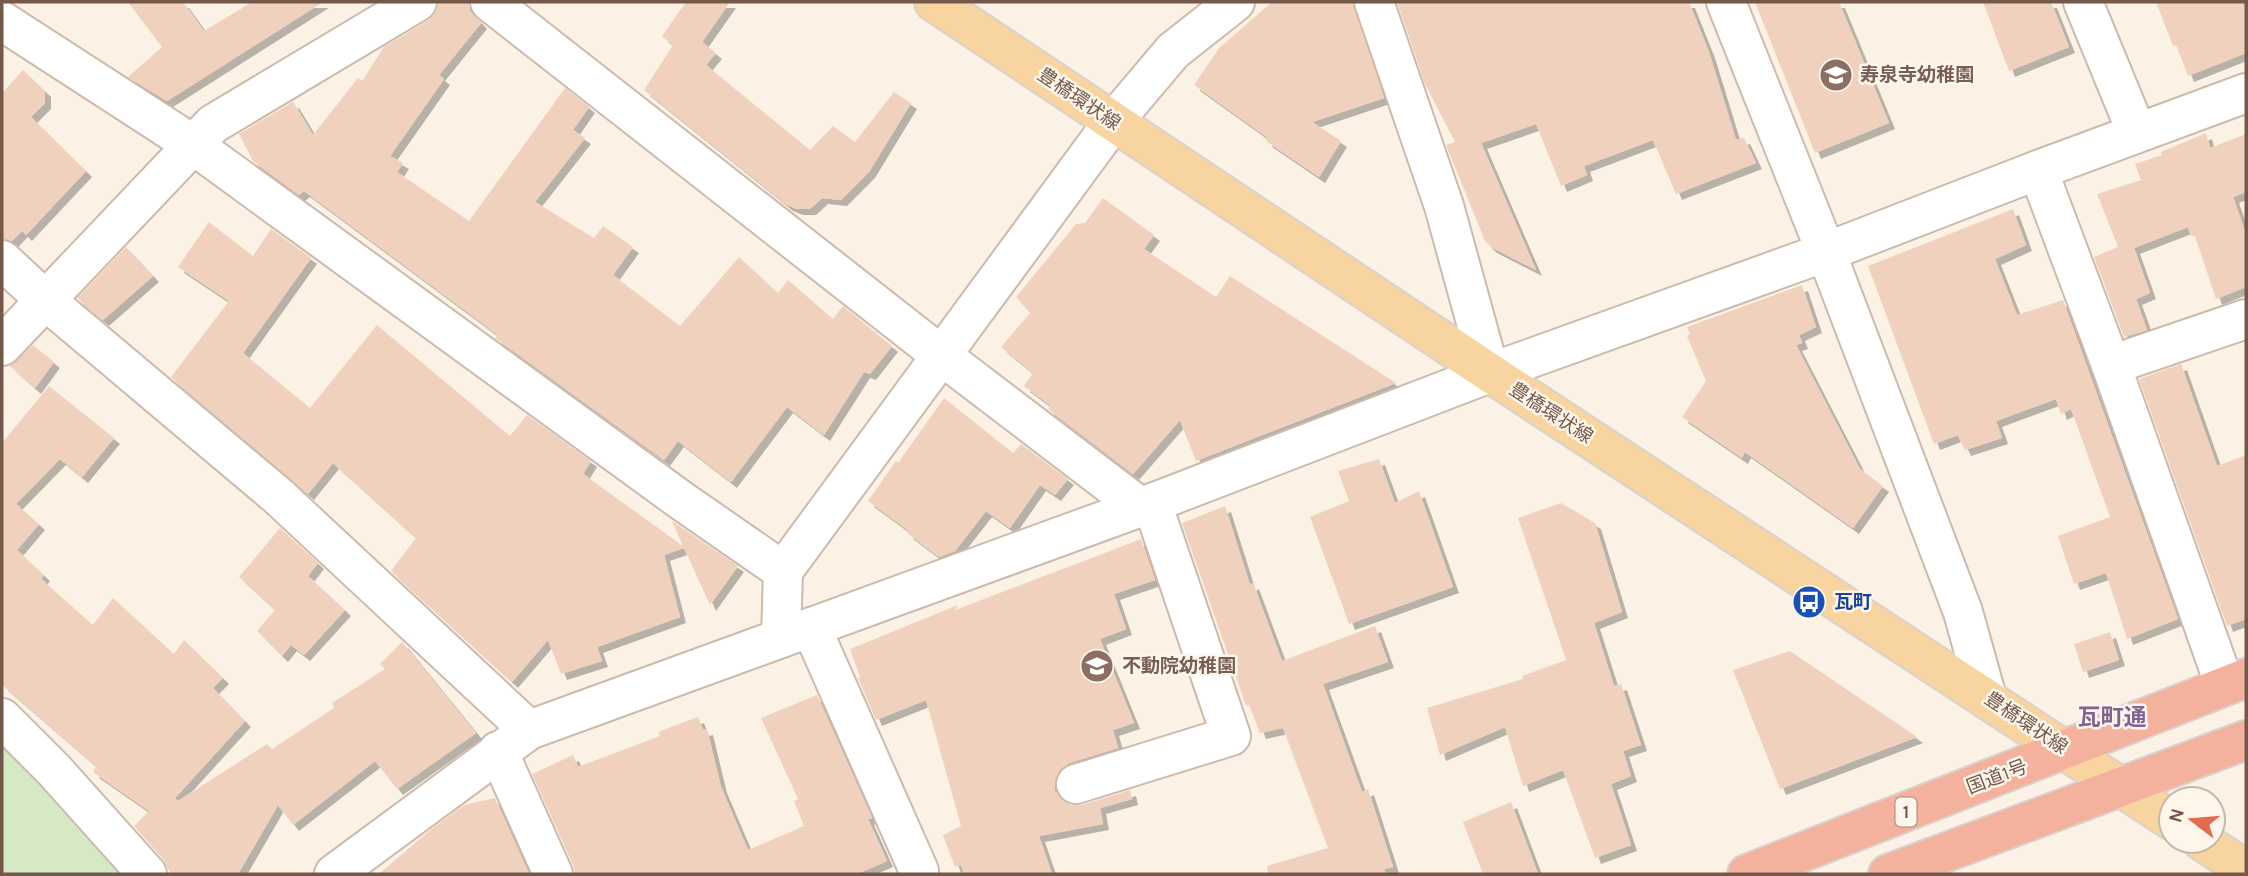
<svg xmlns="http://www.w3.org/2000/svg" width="2248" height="876" viewBox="0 0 2248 876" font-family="Karla,'Noto Sans JP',sans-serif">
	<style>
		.green { fill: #d4e9c4 }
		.building { fill: #f0d1be; filter: url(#shadow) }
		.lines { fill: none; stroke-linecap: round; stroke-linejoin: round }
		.minor-casing { stroke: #cdbaac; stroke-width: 42 }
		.major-casing { stroke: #d8d1cd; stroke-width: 42 }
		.highway-casing { stroke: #d8d1cd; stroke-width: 42 }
		.minor { stroke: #fff; stroke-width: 38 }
		.major { stroke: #f8d5a0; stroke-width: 38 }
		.highway { stroke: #f4b29e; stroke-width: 38 }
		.labels { text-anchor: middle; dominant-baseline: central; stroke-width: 5; stroke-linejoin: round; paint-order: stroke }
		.shield { fill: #fef6eb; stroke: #9d887b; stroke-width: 2 }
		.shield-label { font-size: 18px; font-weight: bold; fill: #74594b }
		.education-label { font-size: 19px; font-weight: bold; fill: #785e54; stroke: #fef6eb; text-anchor: start }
		.street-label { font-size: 19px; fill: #74594b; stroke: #fef6eb }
		.transit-label { font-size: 19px; font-weight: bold; fill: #164399; stroke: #fef6eb; text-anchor: start }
		.quarter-label { font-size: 23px; font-weight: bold; fill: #806390; stroke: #fef6eb }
	</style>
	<defs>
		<filter id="shadow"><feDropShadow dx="6" dy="6" stdDeviation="0" flood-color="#0004"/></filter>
	</defs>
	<rect width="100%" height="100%" fill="#fbf2e5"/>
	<path class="green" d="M2 742 127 874H2Z"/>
	<g class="building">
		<path d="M128 2H183L204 31 252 2H323L167 101 128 77 162 47Z"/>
		<path d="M439 2H469L470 11 481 23 439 75 444 79 390 156 403 163 397 172 469 221 565 88 589 107 573 130 585 138 535 202 594 238 603 226 633 247 613 275 680 326 739 257 778 293 788 280 833 319 843 306 892 346 870 374 864 372 824 435 787 407 731 482 678 441 664 460 495 338 498 335 304 191 299 195 253 161 239 134 293 102 313 135 358 78 362 81 384 47 429 20 436 12Z"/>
		<path d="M686 2H730L702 42 716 53 706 65 810 150 833 126 855 142 894 92 911 103 869 172 841 200 822 198 810 209H797L787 205 644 90 673 45 662 36Z"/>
		<path d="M1272 2H1353L1384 98 1312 122 1341 141 1319 177 1266 141 1268 138 1194 85 1219 48Z"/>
		<path d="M1397 2H1689L1709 52 1736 140 1744 138 1756 163 1676 194 1653 140 1584 166 1587 175 1561 186 1536 124 1481 143 1536 270 1491 247 1485 241 1446 145 1455 142 1425 84Z"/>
		<path d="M1755 2H1839L1889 123 1815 153Z"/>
		<path d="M1983 2H2051L2069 47 2009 71Z"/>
		<path d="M2156 2H2246V53L2188 76 2176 45 2173 46Z"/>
		<path d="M23 70 45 91V103L31 117 86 171 26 235 22 231 12 241 2 239V89L4 91Z"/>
		<path d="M2206 133 2210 148 2246 134V192L2233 197 2246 234V287L2216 299 2195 236H2191L2188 227 2134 248 2150 293 2136 299 2147 330 2124 337 2094 257 2118 247 2097 194 2141 180 2135 164 2162 155 2161 152Z"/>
		<path d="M1103 198 1154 235 1144 249 1216 297 1230 276 1396 383 1196 461 1180 420 1133 474 1048 409 1051 406 1024 386 1033 373 1001 347 1030 313 1016 297 1076 224 1085 223Z"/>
		<path d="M2013 209 2026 245 1995 259 2017 315 2063 300 2178 619 2127 639 2106 573 2074 584 2058 536 2110 517 2071 409 2061 414 2056 399 1996 421 2002 438 1965 450 1958 435 1934 444 1868 266Z"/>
		<path d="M209 222 253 256 271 229 311 258 243 353 310 408 377 325 510 436 527 415 591 461 583 474 683 546 672 521 738 566 710 605 684 548 664 555 680 617 597 647 602 661 561 674 548 640 512 682 391 571 416 538 333 463 308 494 171 377 229 301 178 267Z"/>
		<path d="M126 247 153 276 103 320 77 298Z"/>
		<path d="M1802 285 1816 327 1799 335 1802 343 1796 345 1860 469 1883 486 1853 528 1745 452 1742 458 1682 417 1706 381 1687 336 1690 334 1687 327Z"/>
		<path d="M33 345 54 362 35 388 10 366Z"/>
		<path d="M2181 364 2217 466 2246 455V619L2227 626 2139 379Z"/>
		<path d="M49 386 114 438 82 477 60 459 16 504 39 524 17 550 44 575 41 579 93 625 113 598 174 654 184 640 223 678 213 688 245 721 175 798 178 801 267 744 272 749 334 708 332 703 385 669 380 664 402 642 476 733 397 789 375 761 293 825 278 805 238 874H171L163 859 134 826 149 811 93 772 96 766 2 685V443Z"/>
		<path d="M944 398 1013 453 1021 444 1068 479 1055 495 1040 485 1010 528 986 511 955 551 939 557 907 533 909 531 868 501 896 461 898 463Z"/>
		<path d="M1379 459 1395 503 1419 491 1453 587 1349 624 1310 517 1349 501 1338 471Z"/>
		<path d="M1561 503 1595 523 1622 612 1594 623 1614 686 1621 684 1641 745 1623 751 1631 776 1611 784 1631 845 1595 858 1563 770 1523 786 1505 727 1440 755 1427 708 1523 679 1522 676 1566 660 1518 518Z"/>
		<path d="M1225 506 1250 585 1253 583 1282 661 1375 626 1388 662 1323 684 1362 792 1368 789 1393 867 1384 869 1386 874H1268L1267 866 1328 848 1283 728 1260 733 1249 705 1246 706 1182 523Z"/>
		<path d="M280 528 318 563 308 576 345 610 304 655 291 645 282 656 257 631 275 610 239 577Z"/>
		<path d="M1141 539 1155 580 1114 594 1126 629 1100 639 1134 723 1113 730 1118 748 1069 763 1060 770 1055 780V791L1062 800 1071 805H1082L1130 790 1132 799 1100 808 1103 824 1039 836 1052 874H964L961 865 955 867 943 835 961 826 926 700 876 720 858 678 860 677 850 649 958 605 955 610Z"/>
		<path d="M2110 632 2119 660 2083 672 2074 644Z"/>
		<path d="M1790 651 1917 737 1780 789 1733 670Z"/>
		<path d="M817 695 872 818 868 819 887 861 857 874H575L573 865 532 774 573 755 578 767 660 736 658 732 698 717 703 730 707 729 721 787 748 850 804 826 794 801 798 799 761 718Z"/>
		<path d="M495 798 529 874H379L429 831 464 805Z"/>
		<path d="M1511 802 1538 874H1483L1463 822Z"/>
	</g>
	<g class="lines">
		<defs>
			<g id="minor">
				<path d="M490 2 942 356 1140 507"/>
				<path d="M1374 2 1444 206 1490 373"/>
				<path d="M1726 2 1826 252 1963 612 1987 698"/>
				<path d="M2083 2 2137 133"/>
				<path d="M2 21 192 144 682 501 783 571"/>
				<path d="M2038 170 2111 365 2225 686"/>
				<path d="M2 260 44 299 278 496 529 730"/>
				<path d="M2 346 213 124 417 2"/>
				<path d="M2111 365 2246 319"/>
				<path d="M811 627 919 871"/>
				<path d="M781 638 783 571 1113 122 1173 51 1235 2"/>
				<path d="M2 718 54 770 147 874"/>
				<path d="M498 751 553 874"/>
				<path d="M1076 784 1231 736 1152 503"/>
				<path d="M334 874 529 730 1152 503 1490 373 1826 252 2038 170 2246 93"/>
			</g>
			<g id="major">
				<path d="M934 2 1490 373 2171 820"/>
				<path d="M2202 841 2246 870"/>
			</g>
			<g id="highway">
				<path d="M1747 874 2246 678"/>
				<path d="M1888 874 2246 740"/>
			</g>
		</defs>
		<use href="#minor" class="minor-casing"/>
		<use href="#major" class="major-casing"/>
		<use href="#highway" class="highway-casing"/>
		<use href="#minor" class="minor"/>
		<use href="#major" class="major"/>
		<use href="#highway" class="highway"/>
	</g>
	<defs>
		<symbol id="school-disc" viewBox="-11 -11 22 22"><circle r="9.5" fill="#8d6e63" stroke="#fef6eb"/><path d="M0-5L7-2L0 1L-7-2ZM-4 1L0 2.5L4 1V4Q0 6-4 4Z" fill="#fff"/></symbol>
		<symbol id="bus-disc" viewBox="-11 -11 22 22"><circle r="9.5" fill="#1a4fb4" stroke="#fef6eb"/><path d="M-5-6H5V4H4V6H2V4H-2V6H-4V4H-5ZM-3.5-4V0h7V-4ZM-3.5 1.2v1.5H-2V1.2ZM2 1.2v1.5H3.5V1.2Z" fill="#fff"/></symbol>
	</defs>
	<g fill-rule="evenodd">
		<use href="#school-disc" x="1817" y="56" width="38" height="38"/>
		<use href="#bus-disc" x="1790" y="583" width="38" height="38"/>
		<use href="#school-disc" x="1078" y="647" width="38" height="38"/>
	</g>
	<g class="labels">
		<rect class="shield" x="1895.5" y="797.5" width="21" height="29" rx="5"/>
		<g class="shield-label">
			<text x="1906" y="812">1</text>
		</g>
		<g class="education-label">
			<text x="1860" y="75">寿泉寺幼稚園</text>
			<text x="1122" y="666">不動院幼稚園</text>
		</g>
		<g class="street-label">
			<text transform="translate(1079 99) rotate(34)">豊橋環状線</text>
			<text transform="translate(1551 413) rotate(33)">豊橋環状線</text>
			<text transform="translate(2026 723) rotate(34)">豊橋環状線</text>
			<text transform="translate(1997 777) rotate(-21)">国道1号</text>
		</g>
		<g class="transit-label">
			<text x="1834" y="602">瓦町</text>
		</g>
		<g class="quarter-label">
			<text x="2112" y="717">瓦町通</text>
		</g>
	</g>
	<rect width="2248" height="876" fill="none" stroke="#74594b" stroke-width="7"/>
	<g transform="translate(2192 820) rotate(286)"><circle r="33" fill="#fef6eb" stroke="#c7b7ab" stroke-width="2"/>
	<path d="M0-5L12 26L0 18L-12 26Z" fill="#e16c4e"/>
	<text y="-10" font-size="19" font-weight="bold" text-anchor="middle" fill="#74594b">N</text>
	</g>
</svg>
